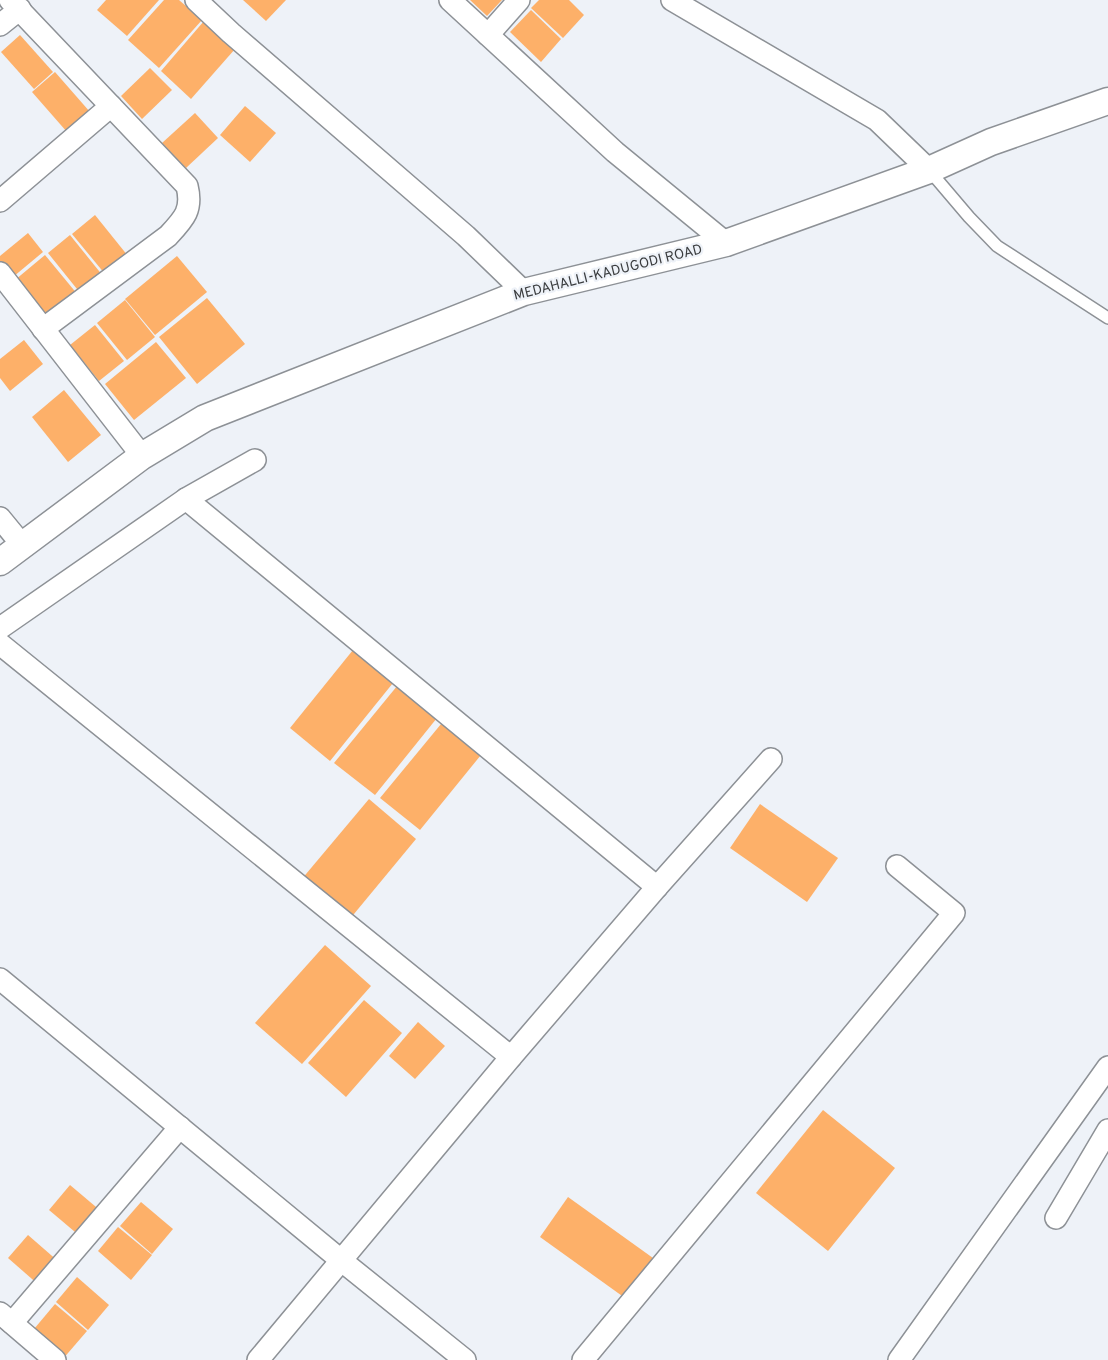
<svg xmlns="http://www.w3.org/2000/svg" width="1108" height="1360" viewBox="0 0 1108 1360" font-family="Overpass,sans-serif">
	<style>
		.building { fill: #fdb069 }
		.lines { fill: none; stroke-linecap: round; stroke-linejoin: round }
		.service-casing { stroke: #8d9196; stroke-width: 14 }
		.minor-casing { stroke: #8d9196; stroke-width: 24 }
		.tertiary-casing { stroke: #8d9196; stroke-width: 29 }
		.service { stroke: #fff; stroke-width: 11 }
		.minor { stroke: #fff; stroke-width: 21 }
		.tertiary { stroke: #fff; stroke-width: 26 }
		.labels { text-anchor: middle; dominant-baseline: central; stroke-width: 4.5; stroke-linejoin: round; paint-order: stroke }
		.street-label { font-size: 14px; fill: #3a3c3e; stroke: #eef2f8 }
	</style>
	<rect width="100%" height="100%" fill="#eef2f8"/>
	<g class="building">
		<path d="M106 0H159L127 36 97 10Z"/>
		<path d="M164 0H179L202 20 159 68 128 40Z"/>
		<path d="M243 0H286L266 21Z"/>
		<path d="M470 0H502L487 16Z"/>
		<path d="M539 0H569L584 15 563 38 531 8Z"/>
		<path d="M531 10 561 39 541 62 510 32Z"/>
		<path d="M204 21 235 49 191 99 161 71Z"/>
		<path d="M20 35 53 72 34 89 1 52Z"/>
		<path d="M150 68 172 90 142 119 121 96Z"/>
		<path d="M55 72 90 112 67 132 32 92Z"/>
		<path d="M245 106 276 133 250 162 220 135Z"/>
		<path d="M195 113 218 138 186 168 162 143Z"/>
		<path d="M95 215 128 256 105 274 72 234Z"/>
		<path d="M28 233 43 252 13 277 0 261V256Z"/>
		<path d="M70 235 103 276 81 294 48 253Z"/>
		<path d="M45 255 78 295 48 320 15 280Z"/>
		<path d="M177 256 207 292 155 335 125 299Z"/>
		<path d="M207 298 245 344 197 384 159 337Z"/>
		<path d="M125 300 155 337 127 360 97 323Z"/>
		<path d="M95 325 124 361 99 381 70 345Z"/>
		<path d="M24 340 43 364 10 391 0 378V359Z"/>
		<path d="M156 342 186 378 134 420 105 384Z"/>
		<path d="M64 390 101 435 68 462 32 417Z"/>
		<path d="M357 645 397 678 330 761 290 728Z"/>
		<path d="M402 680 441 713 375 795 334 763Z"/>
		<path d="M446 718 485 750 420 830 380 798Z"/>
		<path d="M369 799 416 839 349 920 301 880Z"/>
		<path d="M760 804 838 858 807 902 730 848Z"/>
		<path d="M325 945 371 986 302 1064 255 1023Z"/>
		<path d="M364 1000 402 1033 346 1097 308 1063Z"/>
		<path d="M418 1022 445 1046 415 1079 389 1056Z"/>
		<path d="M823 1110 895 1168 828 1251 756 1193Z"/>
		<path d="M70 1185 102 1212 81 1237 49 1210Z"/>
		<path d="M568 1197 653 1258 625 1298 540 1237Z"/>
		<path d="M141 1202 173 1229 152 1254 120 1226Z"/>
		<path d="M118 1227 152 1255 131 1280 98 1251Z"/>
		<path d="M28 1235 59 1262 40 1286 8 1258Z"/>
		<path d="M77 1277 109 1305 88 1330 56 1302Z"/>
		<path d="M55 1304 87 1331 62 1360 29 1335Z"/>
	</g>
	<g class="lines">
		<defs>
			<path id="service" d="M929 170 969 217 997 246 1108 318"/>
			<g id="minor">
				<path d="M10 0 187 186C193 210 184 219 168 236L43 329"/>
				<path d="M196 0 231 33 466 236 524 292"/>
				<path d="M450 0 615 152 726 243"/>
				<path d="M672 0 877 120 929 170"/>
				<path d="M0 25 20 9"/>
				<path d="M488 35 519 0"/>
				<path d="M0 201 111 106"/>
				<path d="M0 273 142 456"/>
				<path d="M186 499 657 887"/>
				<path d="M0 518 23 546"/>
				<path d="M0 628 186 499 255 460"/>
				<path d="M0 644 511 1057"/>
				<path d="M0 979 342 1261 465 1360"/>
				<path d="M1056 1218 1108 1130"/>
				<path d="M0 1313 55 1360"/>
				<path d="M12 1323 180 1127"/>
				<path d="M258 1360 511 1057 657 887 771 759"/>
				<path d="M583 1360 954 913 897 866"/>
				<path d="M899 1360 1108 1067"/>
			</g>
			<path id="tertiary" d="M0 562 142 456 205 418 524 292 726 243 929 170 991 142 1108 101"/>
		</defs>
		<use href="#service" class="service-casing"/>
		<use href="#minor" class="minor-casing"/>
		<use href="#tertiary" class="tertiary-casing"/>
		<use href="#service" class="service"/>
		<use href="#minor" class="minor"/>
		<use href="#tertiary" class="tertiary"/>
	</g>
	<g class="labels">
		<g class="street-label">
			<text transform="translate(608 273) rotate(-14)">MEDAHALLI-KADUGODI ROAD</text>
		</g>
	</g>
</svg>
